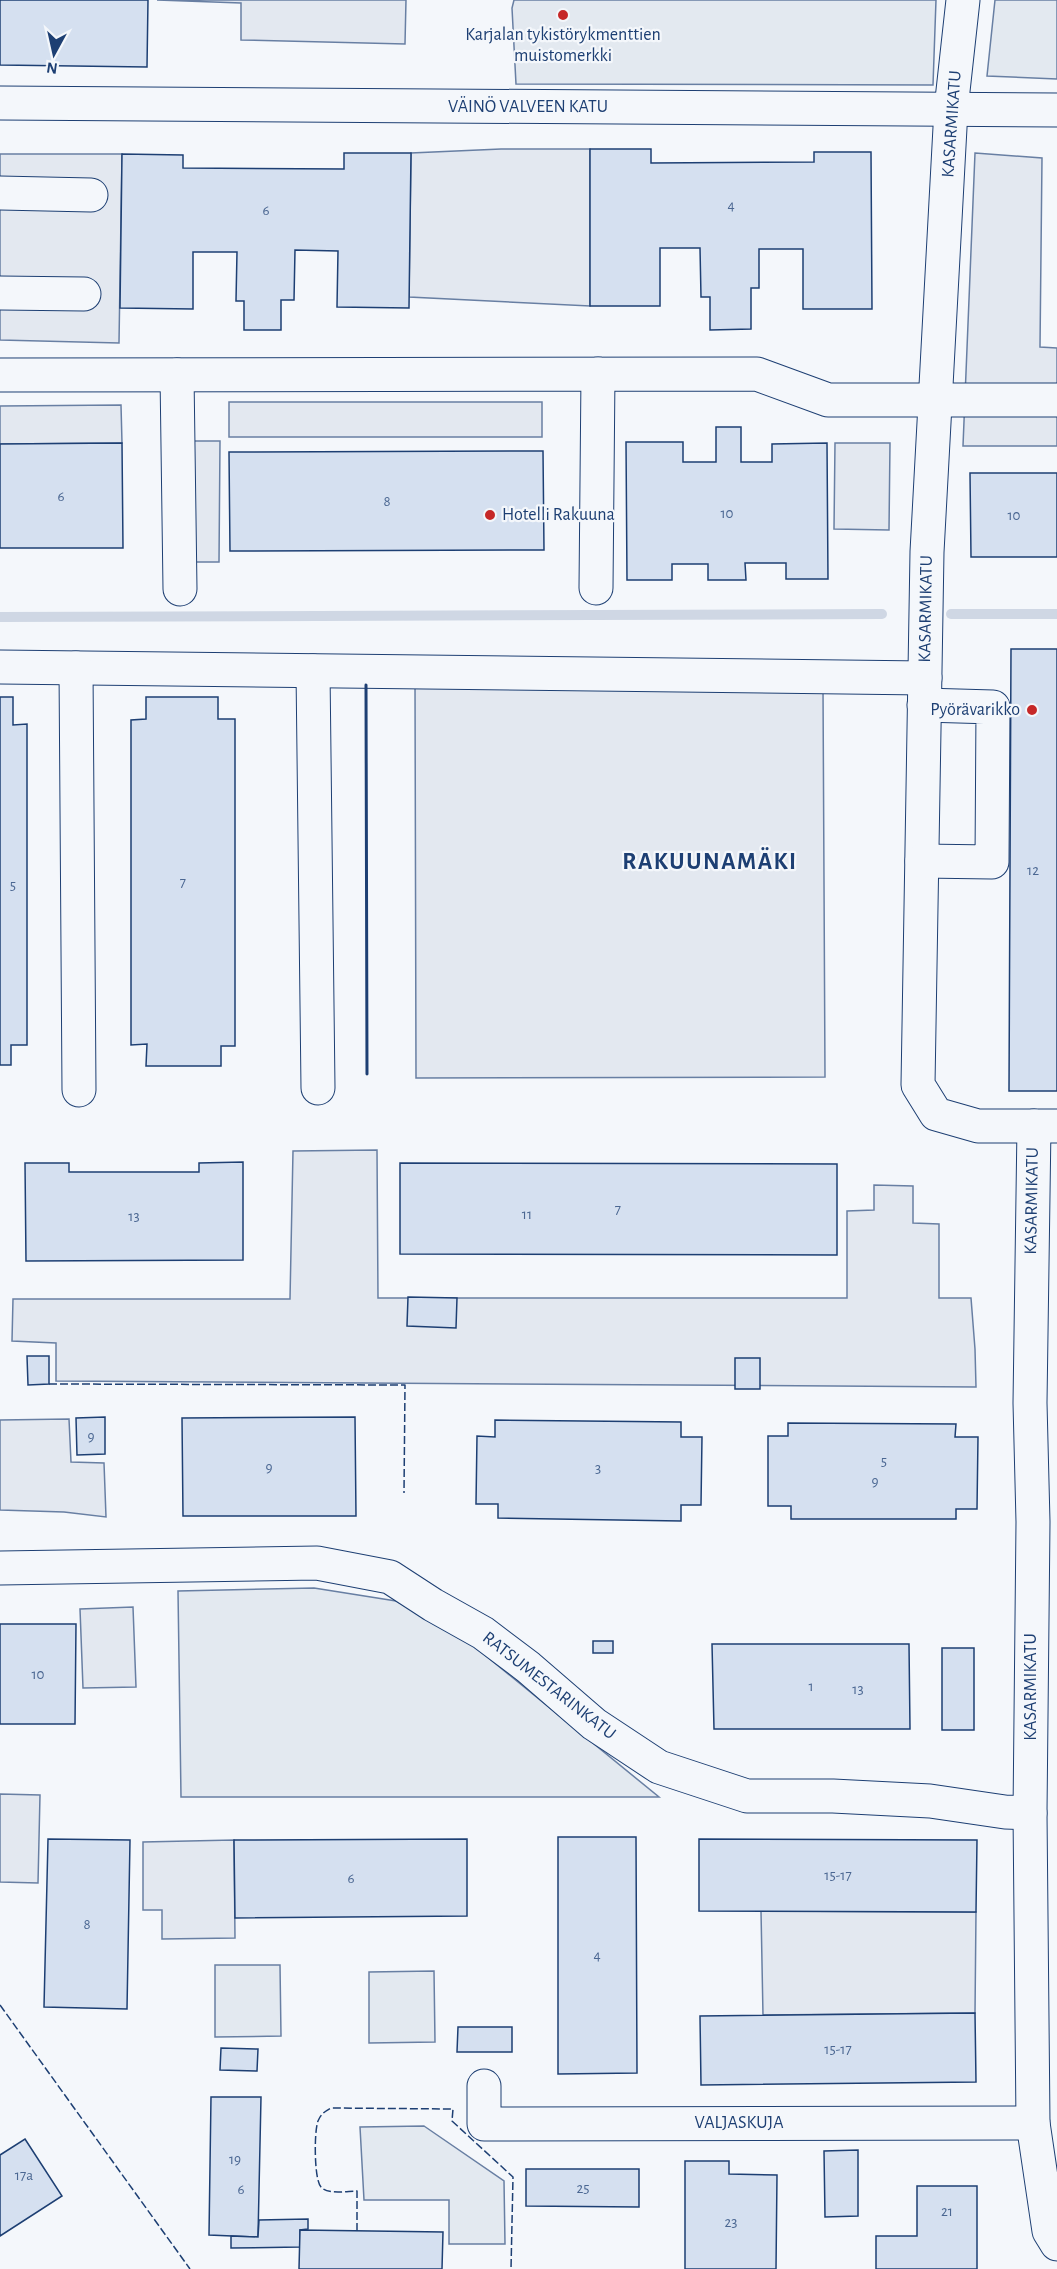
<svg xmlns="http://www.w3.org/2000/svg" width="1057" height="2269" viewBox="0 0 1057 2269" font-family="'Alegreya Sans',sans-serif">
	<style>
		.green { fill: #e3e9f0; stroke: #687fa3; stroke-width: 1.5 }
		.parking { fill: #e3e8f0; stroke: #687fa3; stroke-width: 1.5 }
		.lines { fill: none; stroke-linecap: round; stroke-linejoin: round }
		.stream { stroke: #cfd7e4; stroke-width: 10 }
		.building { fill: #d5e0f0; stroke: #1d3f73; stroke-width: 1.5 }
		.minor-casing { stroke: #1d3f73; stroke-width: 35 }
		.minor { stroke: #f4f7fb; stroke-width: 33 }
		.fence { stroke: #1d3f73; stroke-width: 1.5; stroke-dasharray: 8 3; stroke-linecap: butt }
		.wall { stroke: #1d3f73; stroke-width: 3 }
		.poi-dot { fill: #c62828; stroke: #f4f7fb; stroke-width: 2 }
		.labels { text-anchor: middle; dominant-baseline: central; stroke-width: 4.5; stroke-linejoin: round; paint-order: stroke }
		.number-label { font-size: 15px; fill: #4b6792 }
		.poi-label { font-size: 18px; fill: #1d3f73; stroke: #f4f7fb }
		.street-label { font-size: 18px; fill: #1d3f73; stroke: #f4f7fb }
		.district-label { font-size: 24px; font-weight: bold; letter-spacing: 1.5px; fill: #1d3f73; stroke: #f4f7fb }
	</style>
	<rect width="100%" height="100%" fill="#f4f7fb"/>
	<g class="green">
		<path d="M514 0H936L933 85 516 84 512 8Z"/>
		<path d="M995 0H1057V79L987 76Z"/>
		<path d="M314 1588 396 1601 458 1633 659 1797H181L178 1591Z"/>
		<path d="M215 1965H280L281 2036 215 2037Z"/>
		<path d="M434 1971 435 2042 369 2043V1972Z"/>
		<path d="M424 2126 504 2181 505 2244H449V2200H364L360 2127Z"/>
	</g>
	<g class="parking">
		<path d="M157 0H406L405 44 241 40V3Z"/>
		<path d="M501 149H590V306L409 297 411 153Z"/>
		<path d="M975 153 1042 158 1040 347 1057 348V446H963Z"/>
		<path d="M0 154H122L119 343 0 340Z"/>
		<rect x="229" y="402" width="313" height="35"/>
		<path d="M121 405 122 443 0 444V406Z"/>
		<path d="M179 441H220L219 562H178Z"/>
		<path d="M835 443H890L889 530 834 529Z"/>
		<path d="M415 681 823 687 825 1077 416 1078Z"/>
		<path d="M377 1150 378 1298H847V1211L874 1210V1185L913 1186V1223L939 1224V1298H971L975 1349 976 1387 56 1381V1343L12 1341 13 1299H290L293 1151Z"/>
		<path d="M69 1419 71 1462 104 1463 106 1517 64 1512 0 1510V1420Z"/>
		<path d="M133 1607 136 1687 83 1688 80 1609Z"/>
		<path d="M0 1794 40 1795 38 1883 0 1882Z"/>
		<path d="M234 1840 235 1938 162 1939V1910H143V1842Z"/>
		<path d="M761 1911 976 1912 975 2013 763 2015Z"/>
	</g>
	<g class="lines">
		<g class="stream">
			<path d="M951 614H1057"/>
			<path d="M0 617 882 614"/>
		</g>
	</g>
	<g class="building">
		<path d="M0 0H148L147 67 0 65Z"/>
		<path d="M590 149H651V163L814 162V152H871L872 309H803V249H759V288H751V329L710 330V297H701L700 248H660V306H590Z"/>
		<path d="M344 153H411L409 308 337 307 338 251 295 250 294 300H281V330H244V301H236L237 252H193V309L120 308 122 154 183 155V168L344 169Z"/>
		<path d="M716 427H741V462H772V444L827 443 828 579H786V563H745L746 580H708V564H672V580H627L626 442H683V462H716Z"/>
		<path d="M122 443 123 548H0V444Z"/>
		<path d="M543 451 544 550 230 551 229 452Z"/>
		<path d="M970 473H1057V557H971Z"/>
		<path d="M1011 649H1057V1091H1009Z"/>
		<path d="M0 697H13V725L27 724V1045H11V1065H0Z"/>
		<path d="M146 697H218V719H235V1046H221V1066H146L147 1044 131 1045V720L146 719Z"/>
		<path d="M243 1162V1260L26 1261 25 1163H69V1172H199V1163Z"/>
		<path d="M400 1163 837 1164V1255L400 1254Z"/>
		<path d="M408 1297 457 1298 456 1328 407 1326Z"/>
		<path d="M27 1356H49V1384L28 1385Z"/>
		<rect x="735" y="1358" width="25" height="31"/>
		<path d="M105 1417V1454L77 1455 76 1418Z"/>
		<path d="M355 1417 356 1516H183L182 1418Z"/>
		<path d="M495 1420 681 1422V1437H702L701 1505H681V1521L498 1518V1504H476L477 1436 495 1437Z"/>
		<path d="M788 1423 956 1424 955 1437H978L977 1509H956V1519H791V1506H768V1436H788Z"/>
		<path d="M0 1624H76L75 1724H0Z"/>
		<rect x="593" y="1641" width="20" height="12"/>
		<path d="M712 1644H909L910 1729H714Z"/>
		<rect x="942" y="1648" width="32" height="82"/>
		<path d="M558 1837H636L637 2073 558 2074Z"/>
		<path d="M48 1839 130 1840 127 2009 44 2007Z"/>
		<path d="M467 1839V1916L235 1918 234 1840Z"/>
		<path d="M699 1839 977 1840 976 1912 699 1911Z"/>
		<path d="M975 2013 976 2082 701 2085 700 2016Z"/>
		<path d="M458 2027H512V2052H457Z"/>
		<path d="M221 2048 258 2049 257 2071 220 2070Z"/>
		<path d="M211 2097H261L258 2237 209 2235Z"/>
		<path d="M25 2139 62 2196 0 2236V2155Z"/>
		<path d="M858 2150V2216L825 2217 824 2151Z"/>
		<path d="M685 2161H729V2174L777 2175 776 2269H685Z"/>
		<path d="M526 2169H639V2207L526 2206Z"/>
		<path d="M917 2186H977V2269H876V2236H917Z"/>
		<path d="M308 2219V2229L300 2230V2247L231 2248V2236L258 2237 259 2220Z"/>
		<path d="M300 2230 443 2232 442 2269H299Z"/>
	</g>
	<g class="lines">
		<defs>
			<g id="minor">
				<path d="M963 0 951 109 927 552 918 1085 936 1114 978 1126H1057"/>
				<path d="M0 103 1057 110"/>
				<path d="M0 193 91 195"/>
				<path d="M0 293 84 294"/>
				<path d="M0 375 757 374 828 400H1057"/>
				<path d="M177 375 180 589"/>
				<path d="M596 588 598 374"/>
				<path d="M0 667 925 678"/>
				<path d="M76 668 79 1090"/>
				<path d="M313 671 318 1088"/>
				<path d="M922 861 992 862 993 707 924 705"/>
				<path d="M1034 1126 1030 1403 1033 1522 1030 1813 1033 2123 1049 2231 1057 2244"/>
				<path d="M0 1568 317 1563 390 1577 433 1605 483 1633 528 1667 594 1724 659 1767 747 1796H833L930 1801 1005 1812 1030 1813"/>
				<path d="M484 2086V2124L1033 2123"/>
			</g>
		</defs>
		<use href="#minor" class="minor-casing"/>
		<use href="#minor" class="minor"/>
		<g class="fence">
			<path d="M49 1384 405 1385 404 1493"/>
			<path d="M0 2005 190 2269"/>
			<path d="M357 2231V2191C347 2191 328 2195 321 2187 314 2180 314 2131 318 2121 321 2114 324 2112 331 2108L453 2109 452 2121 513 2177 511 2269"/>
		</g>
		<path class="wall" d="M366 685 367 1074"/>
	</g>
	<g class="poi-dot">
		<circle cx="563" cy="15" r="6"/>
		<circle cx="490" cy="515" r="6"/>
		<circle cx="1032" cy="710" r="6"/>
	</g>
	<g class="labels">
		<g class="number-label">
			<text x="731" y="205">4</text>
			<text x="266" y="210">6</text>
			<text x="61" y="496">6</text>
			<text x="387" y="501">8</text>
			<text x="727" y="513">10</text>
			<text x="1014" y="515">10</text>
			<text x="1033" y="870">12</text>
			<text x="183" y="882">7</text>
			<text x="13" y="885">5</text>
			<text x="618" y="1209">7</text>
			<text x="527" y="1214">11</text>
			<text x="134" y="1216">13</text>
			<text x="91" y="1436">9</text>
			<text x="884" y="1461">5</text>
			<text x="269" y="1467">9</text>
			<text x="598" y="1468">3</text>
			<text x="875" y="1481">9</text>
			<text x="38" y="1674">10</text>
			<text x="811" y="1686">1</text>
			<text x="858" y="1689">13</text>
			<text x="838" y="1875">15-17</text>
			<text x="351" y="1878">6</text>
			<text x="87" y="1924">8</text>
			<text x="597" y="1955">4</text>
			<text x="838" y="2049">15-17</text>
			<text x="235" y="2159">19</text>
			<text x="24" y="2175">17a</text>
			<text x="583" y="2188">25</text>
			<text x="241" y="2189">6</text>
			<text x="947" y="2211">21</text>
			<text x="731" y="2222">23</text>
		</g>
		<g class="poi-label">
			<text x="563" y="35">Karjalan tykistörykmenttien<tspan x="563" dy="21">muistomerkki</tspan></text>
			<text x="502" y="515" text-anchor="start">Hotelli Rakuuna</text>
			<text x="1020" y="710" text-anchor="end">Pyörävarikko</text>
		</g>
		<g class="street-label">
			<text x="528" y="107">VÄINÖ VALVEEN KATU</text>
			<text transform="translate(952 124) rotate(-86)">KASARMIKATU</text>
			<text transform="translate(926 609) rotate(-89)">KASARMIKATU</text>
			<text transform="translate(1032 1201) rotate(-89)">KASARMIKATU</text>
			<text transform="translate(549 1686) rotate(38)">RATSUMESTARINKATU</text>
			<text transform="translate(1031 1687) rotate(-90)">KASARMIKATU</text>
			<text x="739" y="2123">VALJASKUJA</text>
		</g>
		<g class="district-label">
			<text x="710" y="862">RAKUUNAMÄKI</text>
		</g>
	</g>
	<g transform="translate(54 54) rotate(188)" stroke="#f4f7fb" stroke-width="4.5" paint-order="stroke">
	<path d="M0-4.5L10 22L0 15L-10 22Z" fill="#1d3f73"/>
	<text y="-9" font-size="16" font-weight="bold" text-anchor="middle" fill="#1d3f73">N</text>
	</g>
</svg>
